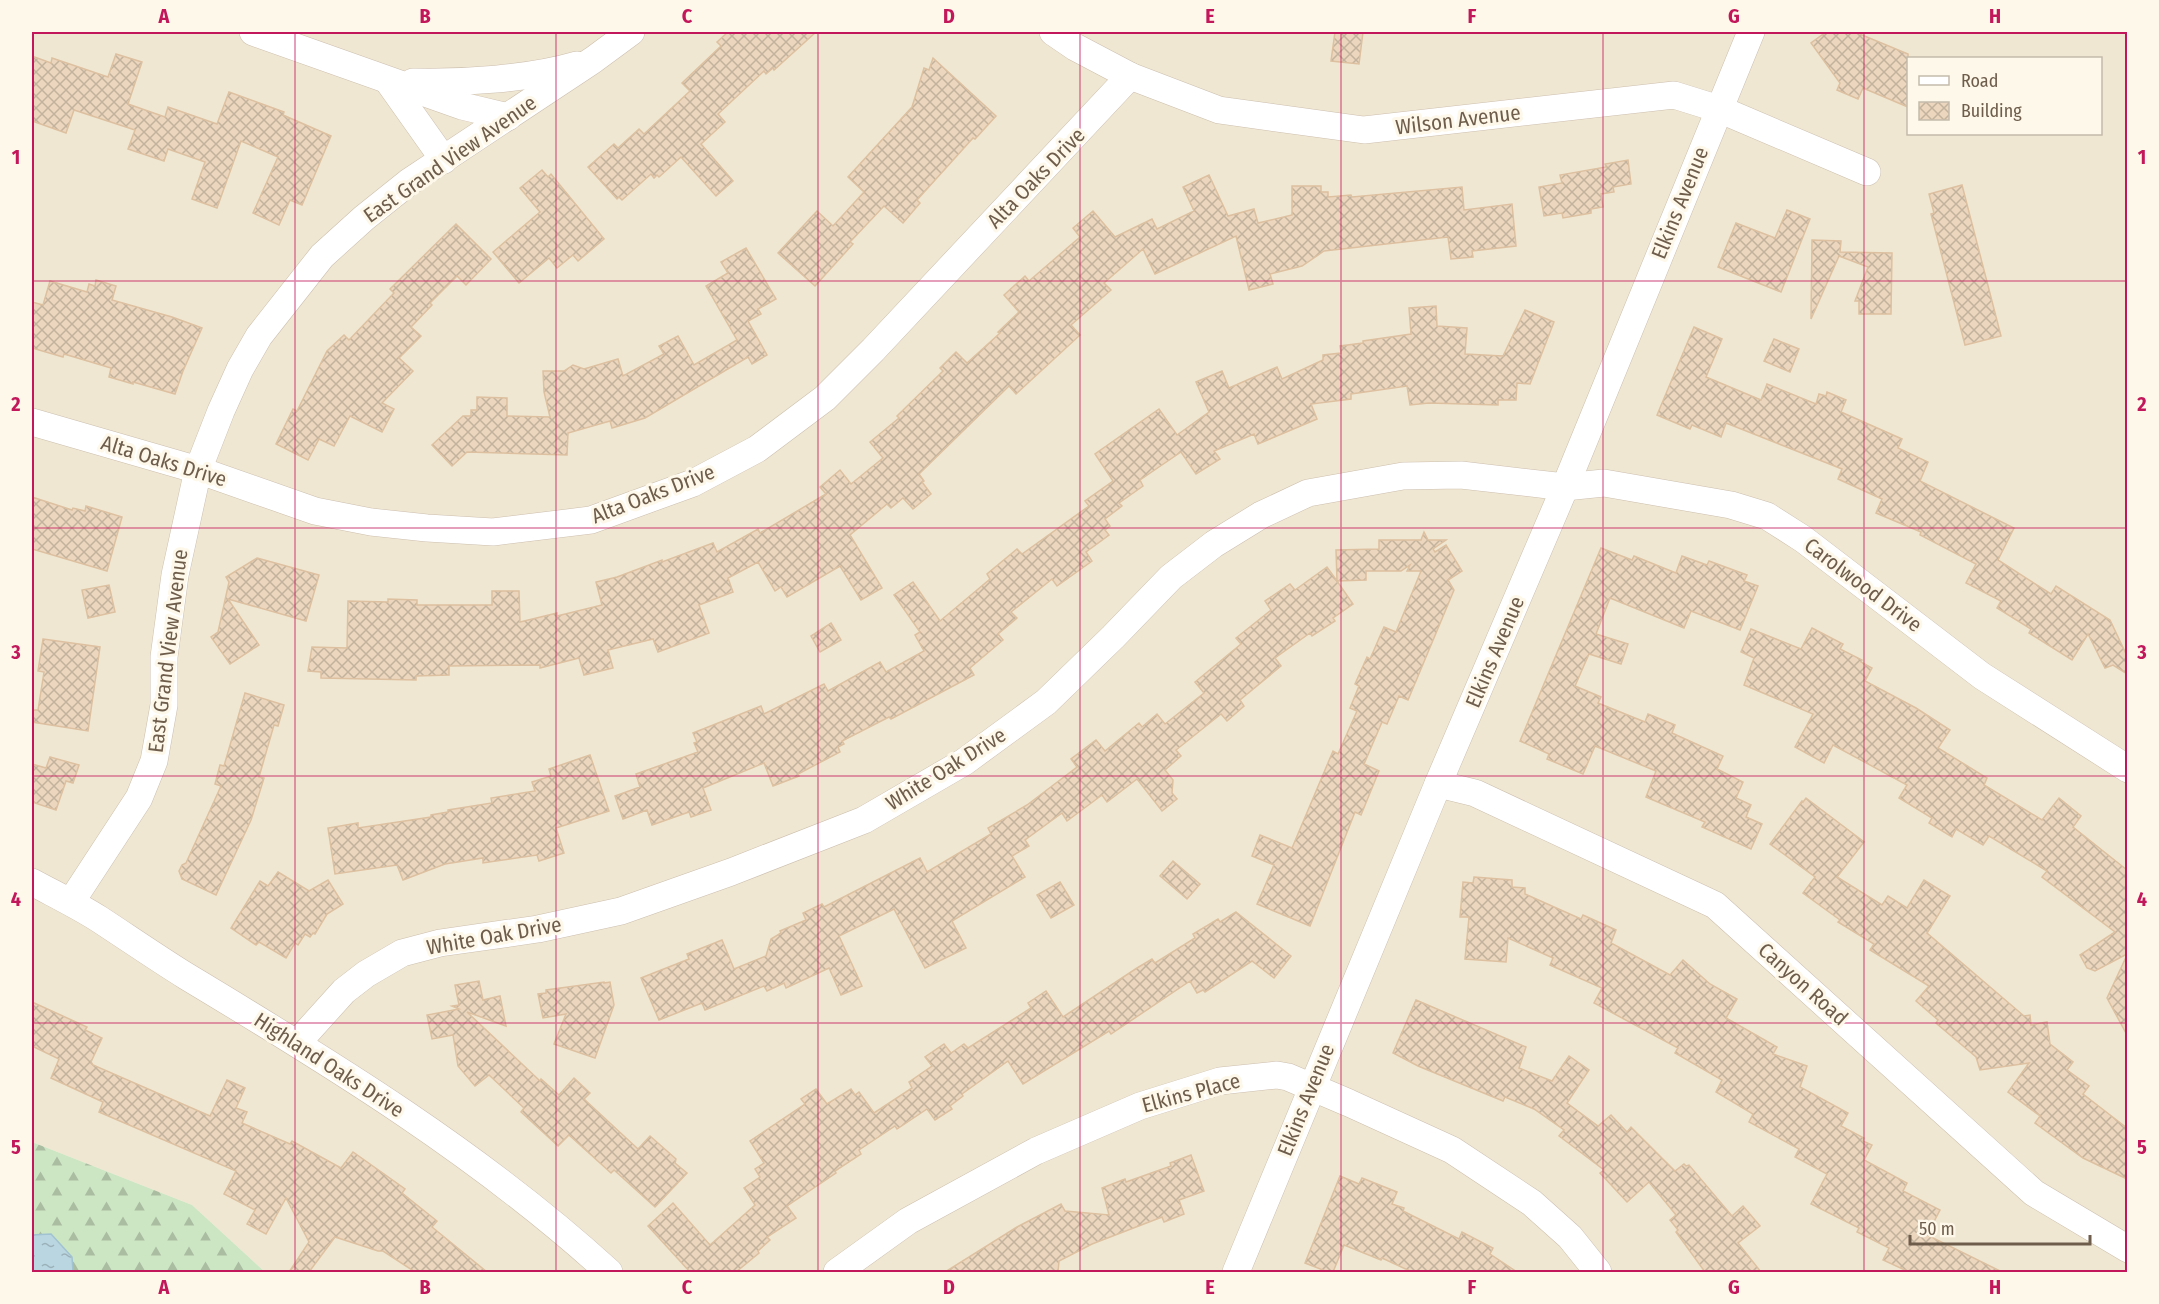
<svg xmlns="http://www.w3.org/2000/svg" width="2159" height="1304" viewBox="0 0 2159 1304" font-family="'Fira Sans Condensed',sans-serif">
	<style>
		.residential { fill: #f0e7d2; fill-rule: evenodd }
		.forest { fill: url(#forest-firs) }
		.water { fill: url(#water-ripples); stroke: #a1c3d1; stroke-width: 1.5 }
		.building { fill: url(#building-cross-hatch); stroke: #ddc0a0; stroke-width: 1.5 }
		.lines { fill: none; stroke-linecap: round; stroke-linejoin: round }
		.minor-casing { stroke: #ccbfae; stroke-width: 28 }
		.minor { stroke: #fff; stroke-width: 27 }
		.grid { fill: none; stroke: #c2185b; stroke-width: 1.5; stroke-opacity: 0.55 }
		.labels { text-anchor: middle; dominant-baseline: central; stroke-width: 6; stroke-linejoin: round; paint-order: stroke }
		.street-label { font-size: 21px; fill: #6f5d4c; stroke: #fdf8e9 }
		.neatline { fill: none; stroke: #c2185b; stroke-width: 2 }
		.grid-label { font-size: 20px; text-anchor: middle; font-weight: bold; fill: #c2185b }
	</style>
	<defs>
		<pattern id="forest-firs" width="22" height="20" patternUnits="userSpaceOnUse" patternTransform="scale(1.5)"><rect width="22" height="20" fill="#cce5c3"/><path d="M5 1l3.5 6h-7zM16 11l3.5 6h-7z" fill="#aabda1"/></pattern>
		<pattern id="water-ripples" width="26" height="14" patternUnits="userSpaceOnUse" patternTransform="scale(1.5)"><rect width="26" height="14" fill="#bad6e1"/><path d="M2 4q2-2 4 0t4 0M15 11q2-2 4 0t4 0" fill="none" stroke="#9bb1b9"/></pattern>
		<pattern id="building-cross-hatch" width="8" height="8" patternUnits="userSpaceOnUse" patternTransform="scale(1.5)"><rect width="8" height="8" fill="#ecd7be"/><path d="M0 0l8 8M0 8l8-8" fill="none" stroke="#c3b29d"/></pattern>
	</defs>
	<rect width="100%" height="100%" fill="#f9f4e3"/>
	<path class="residential" d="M32 32H2127V1272H265L192 1205 32 1142ZM1908 58H2100V134H1908Z"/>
	<path class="forest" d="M32 1142 192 1205 265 1272H32Z"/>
	<path class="water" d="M51 1234 72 1257 73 1272H32V1235Z"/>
	<g class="building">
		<path d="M728 32H816L774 70 773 68 766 74 764 71 718 114 725 122 701 144 733 181 716 196 681 157 659 177 657 175 654 178 651 174 622 200 619 197 617 199 588 167 614 144 618 148 639 129 644 134 690 91 682 83 721 46 717 42Z"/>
		<path d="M1335 32H1363L1359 64 1331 61Z"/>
		<path d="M1826 32H1855L1908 54V107L1863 88 1858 99 1837 90 1840 83 1811 43Z"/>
		<path d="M116 54 142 62 128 104 165 117 168 107 217 124 229 92 284 112 283 115 331 136 302 205 290 200 279 225 253 213 278 157 241 141 217 208 192 199 205 162 168 149 164 161 128 149 135 130 74 110 66 133 32 121V56L51 63 52 58 108 77Z"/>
		<path d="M933 58 996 116 975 139 973 138 917 200 920 203 903 223 884 206 850 242 853 244 815 286 778 253 817 211 833 226 864 192 848 177 912 107 924 68 929 70Z"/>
		<path d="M1628 160 1631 184 1613 187 1614 192 1601 194 1603 207 1591 209V213L1563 218 1562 213 1544 216 1539 187 1562 183 1560 175 1606 167 1605 164Z"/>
		<path d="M542 170 548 177 551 174 604 239 578 261 573 255 557 268 549 258 519 283 493 252 540 212 520 188Z"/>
		<path d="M1209 175 1228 216 1254 209 1258 223 1292 215V186H1321V192H1328V197L1351 195 1352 197 1462 187 1464 210 1512 204 1516 246 1472 251 1473 257 1451 259 1448 237 1324 251 1302 266 1270 274 1273 284 1249 290 1236 236 1155 274 1143 249 1104 283 1111 290 1071 325 1080 335 1016 394 1009 386 919 474 924 481 922 482 931 494 913 509 903 498 891 508 887 504 850 535 882 588 861 600 840 566 787 597 781 587 775 591 758 562 728 578 733 592 699 605 709 633 658 652 653 639 608 650 613 668 584 675 579 658 540 668V665L449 666V675L416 676V680L321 678V672L308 671 312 647 347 648 348 601 388 602V599L417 600V605H492V591H519L520 622 557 613V616L602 605 596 582 617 577 662 560V562L713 543 717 552 758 529 760 533 826 494 820 487 840 470 851 484 883 458 870 442 899 418 897 416 943 371 940 368 956 352 967 363 1000 333 998 332 1019 312 1004 295 1025 276 1029 281 1080 237 1073 228 1093 211 1115 237 1152 219 1157 229 1194 211 1183 187Z"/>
		<path d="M1962 185 2001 336 1965 345 1931 214 1934 213 1929 194Z"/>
		<path d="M1787 210 1810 219 1781 292 1718 267 1736 223 1775 238Z"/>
		<path d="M456 224 491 259 466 285 457 276 430 303 432 305 411 327 421 336 399 358 413 371 382 403 394 409 382 432 350 416 334 446 319 439 308 460 276 444 293 409 297 411 327 351 344 335 349 340 394 293 390 289Z"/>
		<path d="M1812 240 1841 241 1840 252 1892 253 1891 314H1859V301H1855L1868 267 1839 256 1811 319Z"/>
		<path d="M746 248 776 299 758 309 761 314 748 321 767 355 752 364 748 357 645 418 612 428 610 421 568 433 567 455 467 452 452 466 432 445 463 416H471V410H477V397L507 398V416L550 417 544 392 543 371H564L573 365 584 369 618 359 623 376 664 354 659 346 678 336 694 365 737 340 706 286 728 273 721 262Z"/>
		<path d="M96 280 116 286 112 300 172 317 202 328 183 371 175 394 133 382V384L109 377 111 368 64 354 63 357 32 348V302L43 305 50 281 87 292 89 284 95 286Z"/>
		<path d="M1436 306 1437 326 1467 328 1465 354 1503 356 1525 310 1554 322 1530 384 1517 383 1516 400H1498V405L1429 403 1410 405 1407 386 1351 394V399L1311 404 1317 419 1258 444 1254 434 1214 451 1220 459 1196 474 1181 452 1140 480 1143 486 1119 503 1122 506 1105 519 1110 526 1105 530 1109 535 1086 552 1092 561 1057 586 1052 579 1011 612 1017 618 998 634 1003 640 970 668 974 675 891 719 889 717 842 741 844 744 838 747 840 752 798 774 799 776 773 786 764 763 703 788 711 810 691 817 689 812 652 825 647 810 623 819 615 796 640 787 636 774 698 752 694 743 697 742 693 733 761 706 764 714 824 684 828 691 880 662 886 672 924 651 915 635 920 632 894 595 913 582 940 621 990 579 987 574 1017 549 1022 554 1089 506 1085 501 1113 481 1095 454 1159 409 1177 435 1209 412 1196 382 1222 371 1229 388 1277 367 1282 379 1323 360V355L1341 353 1340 346 1363 343V341L1411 334 1409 308Z"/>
		<path d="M1694 327 1722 339 1706 377 1761 400 1767 384 1816 404 1819 394 1826 396 1827 392 1846 400 1841 412 1902 439 1898 448 1928 462 1920 481 2014 528 1998 560 2051 594 2056 586 2110 620 2127 656V674L2113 665 2105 668 2088 634 2072 660 2029 633 2031 629 1997 608 2001 601 1966 583 1976 564 1920 535 1921 532 1876 513 1882 499 1838 479 1842 469 1726 423 1721 437 1692 425 1690 429 1657 415Z"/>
		<path d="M1774 339 1799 349 1790 372 1764 361Z"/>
		<path d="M32 497 72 510 73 508 85 511 86 506 122 517 107 571 32 549Z"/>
		<path d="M1424 532 1428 540H1446L1433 549 1435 552 1446 545 1462 571 1448 580 1454 590 1408 700 1399 696 1387 724 1382 722 1364 764 1379 771 1361 815 1355 812 1310 926 1257 904 1274 865 1252 856 1260 835 1292 848 1333 751 1338 754 1357 711 1350 708 1359 686 1355 684 1367 657 1370 659 1384 627 1396 632 1421 571H1407L1410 565 1401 571H1366V580L1337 581 1353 604 1333 618 1335 621 1312 636 1310 633 1275 658 1281 666 1240 700 1244 706 1227 721 1221 714 1176 750 1181 756 1165 770 1173 780 1172 793 1177 799 1162 811 1137 779 1107 802 1102 795 1067 821 1062 813 1025 840 1029 846 1012 856 1025 877 952 921 966 948 925 968 894 909 839 936 862 986 841 995 829 968 786 988 784 983 767 991 764 986 705 1010 702 1003 659 1020 641 978 689 959 687 954 722 940 734 969 766 956 771 939 781 933 780 931 806 920 803 913 822 904 824 907 920 858 927 872 991 834 988 828 1027 805 1077 767 1071 759 1096 740 1105 751 1139 723 1142 727 1157 714 1165 724 1204 693 1195 682 1241 644 1236 638 1271 610 1265 601 1290 584 1295 590 1327 567 1337 581 1336 550 1379 549V540H1421Z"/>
		<path d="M1601 548 1632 560 1634 556 1676 573 1682 556 1707 565 1709 561 1747 575 1744 581 1758 586 1740 630 1691 611 1684 628 1610 598 1596 634 1628 644 1621 664 1589 654 1575 686 1601 697 1598 703 1645 722 1648 714 1675 725 1672 733 1723 756 1717 769 1743 782 1736 798 1751 805 1746 817 1762 824 1751 849 1702 827 1705 822 1646 797 1656 771 1595 746 1583 774 1547 759 1549 754 1520 741Z"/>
		<path d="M257 558 319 575 306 621 228 599 259 645 230 664 211 637 218 632 229 582 226 577Z"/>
		<path d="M109 585 115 612 88 618 82 590Z"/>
		<path d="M831 623 841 640 820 652 811 636Z"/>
		<path d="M1812 628 1843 644 1840 649 1862 660 1861 662 1872 668 1865 681 1916 708 1950 730 1938 748 1987 778 1984 785 2042 820 2059 798 2081 816 2073 827 2127 870V954L2095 971 2087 968 2080 955 2115 932 2042 877 2047 871 1989 836 1983 845 1956 829 1952 837 1929 823 1932 818 1899 798 1907 785 1833 745 1824 763 1795 747 1813 714 1744 685 1754 658 1741 652 1751 629 1801 649Z"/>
		<path d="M43 639 100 647 88 731 32 722V710H38L44 672 38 671Z"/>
		<path d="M245 693 284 705 278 726 274 725 259 777 264 778 251 820 216 895 182 879 179 871 182 865 186 863 221 786 215 784 220 765 224 766Z"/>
		<path d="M590 755 609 811 556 828 564 853 539 861 537 855 483 863V858L445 864 403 880 397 865 335 874 328 828 358 823V828L431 817V815L448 812V810L492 803 491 798 535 791 532 782 551 776 549 769Z"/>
		<path d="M50 757 79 765 73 783 66 781 56 810 32 802V764L46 768Z"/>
		<path d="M1806 798 1864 842 1837 877 1882 905 1888 896 1907 908 1924 880 1950 896 1927 933 2024 1016 2030 1015 2031 1025 2047 1022 2050 1044 2073 1062 2067 1070 2089 1086 2083 1094 2127 1128V1179L2083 1158 2035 1123 2040 1116 2008 1092 2029 1063 1980 1070 1976 1057 1936 1023 1938 1020 1916 1001 1929 986 1870 950 1874 944 1838 922 1840 920 1803 893 1815 877 1770 844 1802 801 1803 802Z"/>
		<path d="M1173 861 1200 884 1187 899 1160 876Z"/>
		<path d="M278 872 309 891 328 880 343 904 327 914 315 934 313 933 310 937 305 934 298 945 295 943 286 958 259 942 256 945 231 928 260 881 268 886Z"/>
		<path d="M1474 877 1512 880V887L1525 888V894L1581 919 1583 915 1616 930 1611 943 1670 975 1683 960 1710 984 1737 999 1726 1018 1777 1047 1773 1054 1807 1066 1800 1087 1848 1113 1841 1126 1864 1138 1863 1141 1872 1145 1864 1160 1907 1183 1903 1191 1940 1210 1927 1235 2002 1272H1909L1883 1260 1889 1248 1857 1232 1859 1228 1811 1204 1827 1174 1795 1157 1799 1149 1749 1122 1753 1114 1716 1092 1722 1080 1675 1053 1678 1048 1594 1003 1602 988 1550 965 1553 958 1508 938 1506 962 1465 959 1469 917H1460L1463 882 1473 883Z"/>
		<path d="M1060 882 1074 905 1051 918 1037 895Z"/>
		<path d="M1236 912 1291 956 1274 978 1252 961 1205 992 1203 990 1197 993 1190 981 1111 1034 1109 1031 1023 1084 1008 1061 962 1094 963 1096 950 1106 952 1109 935 1120 927 1109 897 1129 895 1126 859 1150 861 1154 835 1171 836 1173 787 1206 796 1218 767 1237 770 1240 758 1251 759 1253 736 1272H690L648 1226 673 1203 710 1245 755 1205 744 1188 760 1177 755 1169 764 1163 750 1141 805 1104 801 1099 816 1089 827 1104 851 1089 855 1095 859 1092 874 1113 912 1088 909 1082 932 1066 925 1057 944 1044 951 1053 964 1044 968 1048 1031 1008 1028 1003 1046 991 1063 1017 1137 968 1152 959 1155 963 1195 938 1193 934 1218 919 1220 922Z"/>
		<path d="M2127 955V1035L2107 998Z"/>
		<path d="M479 981 483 1000 500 996 506 1026 467 1012 540 1081 541 1079 559 1095 574 1078 590 1093 584 1099 638 1149 650 1136 676 1159 675 1163 687 1173 655 1207 614 1170 611 1173 569 1135 558 1146 521 1112 524 1108 489 1075 475 1086 458 1066 453 1035 432 1039 427 1015 459 1009 452 1006 459 1005 455 985Z"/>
		<path d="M604 982V983L610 982 614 1005 595 1058 554 1044 566 1014 543 1018 538 994 546 993V990Z"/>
		<path d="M1416 1000 1526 1047 1519 1068 1552 1081 1569 1056 1589 1070 1567 1103 1598 1126 1611 1115 1627 1132 1631 1127 1675 1171 1684 1164 1686 1166 1689 1165 1732 1216 1743 1206 1760 1226 1738 1243 1761 1272H1705L1676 1232 1678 1230 1670 1220 1676 1215 1649 1182 1627 1202 1600 1173 1604 1170 1559 1136 1564 1130 1534 1109 1505 1097 1503 1101 1418 1066 1393 1053Z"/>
		<path d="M32 1002 87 1027 85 1030 102 1038 91 1062 93 1065 210 1116 227 1080 245 1088 236 1108 247 1112 242 1123 290 1144 292 1141 341 1168 353 1152 405 1189 402 1193 437 1221 432 1227 487 1272H415L383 1251H378L335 1237 309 1272H289L309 1242 286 1198 266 1234 247 1224 255 1210 224 1194 236 1171 99 1112 103 1102 51 1078 59 1059 32 1046Z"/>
		<path d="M1191 1155 1204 1191 1179 1200 1184 1214 1164 1222 1162 1217 1092 1244 1059 1261 1058 1272H945L1017 1227 1061 1204 1065 1211 1109 1215 1102 1188 1125 1179 1126 1182 1171 1166 1170 1163Z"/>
		<path d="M1340 1176 1359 1184 1362 1178 1397 1192 1392 1204 1404 1208 1403 1211 1459 1239 1462 1232 1493 1248 1490 1254 1517 1272H1412L1382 1258 1381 1260 1344 1245 1333 1272H1328L1305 1263Z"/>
	</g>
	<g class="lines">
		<defs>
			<g id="minor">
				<path d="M253 32 462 106 508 117"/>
				<path d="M1053 32 1075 47 1130 76 1219 110 1364 130 1674 95 1719 109 1867 172"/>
				<path d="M388 81 444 160"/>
				<path d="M413 82C463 83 529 79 577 65"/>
				<path d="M32 422 198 470 315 511 371 522 427 528 493 532 591 520 693 483 757 449 825 398 873 350 1130 76"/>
				<path d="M1438 784 1475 793 1715 905 2034 1193 2128 1249"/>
				<path d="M32 882C54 894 77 905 99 919 128 938 157 958 186 976 334 1065 482 1156 609 1272"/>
				<path d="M71 902 139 798 154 761 164 705V657L175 575 198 470 221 411 240 369 259 336 322 256 364 218 409 182 593 60 631 32"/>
				<path d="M298 1042 344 991 366 974 402 953 440 943 538 929 621 911 731 872 864 820 964 762 1046 702 1113 637 1171 577 1214 544 1261 515 1308 493 1403 476 1461 475 1565 487 1604 483 1731 505 1767 516 1803 539 1982 676 2128 769"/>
				<path d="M837 1272 908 1221 1036 1151 1140 1106 1220 1081 1277 1075 1288 1077 1349 1103 1452 1150 1532 1203 1570 1237 1598 1272"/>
				<path d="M1236 1272 1438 784 1565 487 1751 32"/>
			</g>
		</defs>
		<use href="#minor" class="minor-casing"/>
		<use href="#minor" class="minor"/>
	</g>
	<path class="grid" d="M295 32V1272M556 32V1272M818 32V1272M1080 32V1272M1341 32V1272M1603 32V1272M1864 32V1272M32 281H2128M32 528H2128M32 776H2128M32 1023H2128"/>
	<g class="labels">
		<g class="street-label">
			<text transform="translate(1458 120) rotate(-7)">Wilson Avenue</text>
			<text transform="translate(450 159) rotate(-35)">East Grand View Avenue</text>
			<text transform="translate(1036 178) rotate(-46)">Alta Oaks Drive</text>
			<text transform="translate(1680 203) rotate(-68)">Elkins Avenue</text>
			<text transform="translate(164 461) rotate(17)">Alta Oaks Drive</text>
			<text transform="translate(653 494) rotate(-21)">Alta Oaks Drive</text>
			<text transform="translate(1863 585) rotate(37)">Carolwood Drive</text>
			<text transform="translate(168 651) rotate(-83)">East Grand View Avenue</text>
			<text transform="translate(1495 652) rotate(-67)">Elkins Avenue</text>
			<text transform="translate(946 769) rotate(-32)">White Oak Drive</text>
			<text transform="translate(494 936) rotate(-10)">White Oak Drive</text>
			<text transform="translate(1803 984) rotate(42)">Canyon Road</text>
			<text transform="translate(329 1065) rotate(33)">Highland Oaks Drive</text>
			<text transform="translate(1191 1093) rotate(-15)">Elkins Place</text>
			<text transform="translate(1306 1100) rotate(-68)">Elkins Avenue</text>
		</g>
	</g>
	<rect width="2159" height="1304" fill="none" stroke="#fdf8e9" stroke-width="66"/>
	<rect x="1907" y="57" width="195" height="78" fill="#fdf8e9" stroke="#c4baaa" stroke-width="1.5"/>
	<rect x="1919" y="76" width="30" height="9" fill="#ffffff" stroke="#c4baaa" stroke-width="1.5"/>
	<text x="1961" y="87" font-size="18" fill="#6f5d4c">Road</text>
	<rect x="1919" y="102" width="30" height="18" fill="url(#building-cross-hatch)" stroke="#c4baaa" stroke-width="1.5"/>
	<text x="1961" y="117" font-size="18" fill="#6f5d4c">Building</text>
	<path d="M1910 1235v9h180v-9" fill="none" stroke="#6f5d4c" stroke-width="3"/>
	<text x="1919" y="1235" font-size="18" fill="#6f5d4c" stroke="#fdf8e9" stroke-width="4.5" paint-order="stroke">50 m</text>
	<rect x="33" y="33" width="2093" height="1238" class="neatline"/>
	<g class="grid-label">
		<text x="164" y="23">A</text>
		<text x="425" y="23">B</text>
		<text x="687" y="23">C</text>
		<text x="949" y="23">D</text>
		<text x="1210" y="23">E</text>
		<text x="1472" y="23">F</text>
		<text x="1734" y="23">G</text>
		<text x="1995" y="23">H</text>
		<text x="16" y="164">1</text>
		<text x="2142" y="164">1</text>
		<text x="16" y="411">2</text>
		<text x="2142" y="411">2</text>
		<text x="16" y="659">3</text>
		<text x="2142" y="659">3</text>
		<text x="16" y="906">4</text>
		<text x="2142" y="906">4</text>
		<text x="16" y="1154">5</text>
		<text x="2142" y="1154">5</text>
		<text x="164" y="1294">A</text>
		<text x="425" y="1294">B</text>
		<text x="687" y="1294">C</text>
		<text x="949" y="1294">D</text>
		<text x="1210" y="1294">E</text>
		<text x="1472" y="1294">F</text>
		<text x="1734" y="1294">G</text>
		<text x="1995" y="1294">H</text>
	</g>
</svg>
